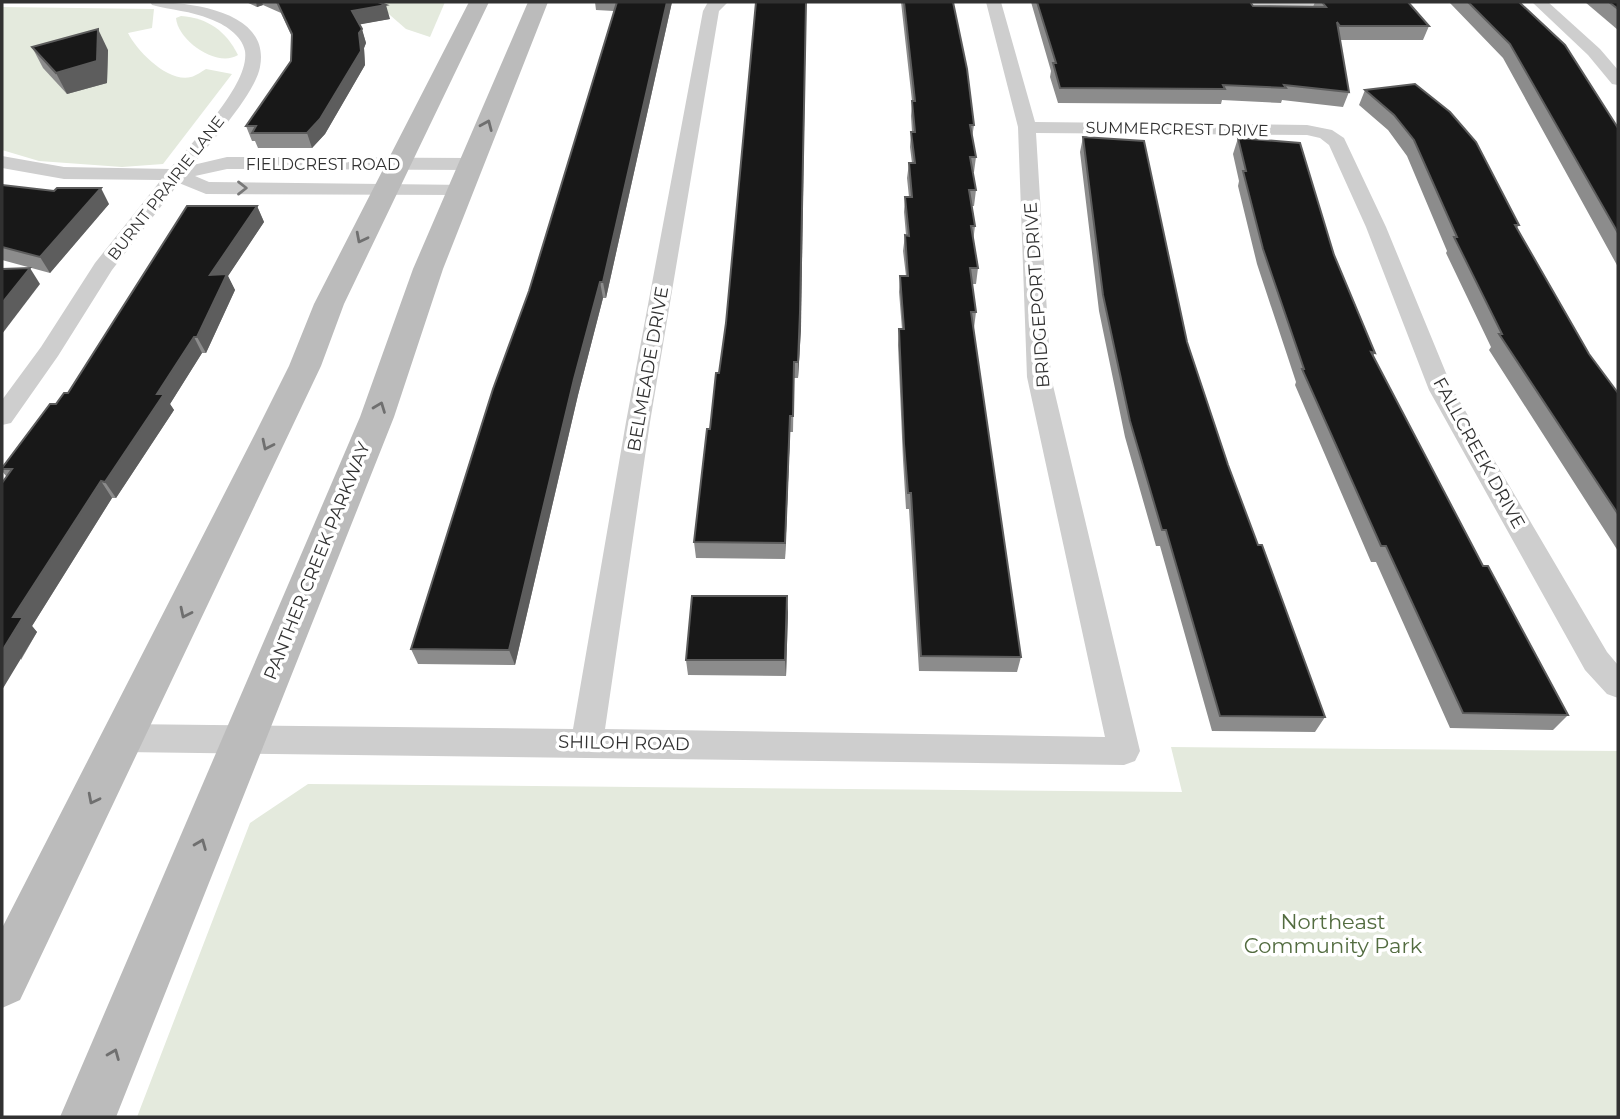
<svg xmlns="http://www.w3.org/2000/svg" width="1620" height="1119" viewBox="0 0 1620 1119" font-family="Montserrat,sans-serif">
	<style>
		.green { fill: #e4eadd }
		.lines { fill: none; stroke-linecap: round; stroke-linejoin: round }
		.minor { fill: #cecece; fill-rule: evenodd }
		.secondary { fill: #bbb; fill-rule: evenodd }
		.wall { fill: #8c8c8c }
		.shaded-wall { fill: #5d5d5d }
		.building { fill: #181818; stroke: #5d5d5d; stroke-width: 2 }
		.oneway { stroke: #6f6f6f }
		.oneway2 { stroke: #787878 }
		.labels { text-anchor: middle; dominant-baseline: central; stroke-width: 7; stroke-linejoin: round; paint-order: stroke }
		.far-street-label { font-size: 16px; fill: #313131; stroke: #fff }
		.street-label { font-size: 18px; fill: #313131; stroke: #fff }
		.near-park-label { font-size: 21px; fill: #536c40; stroke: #fff }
	</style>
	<rect width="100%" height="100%" fill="#fff"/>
	<g class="green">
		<path d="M375 2H445L430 37 406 29Z"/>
		<path d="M2 7 154 9 152 28 128 33C137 51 168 83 191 77 196 76 202 71 206 69L232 74 163 164 122 167 39 161 2 150Z"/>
		<path d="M181 16C208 18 226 31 238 55 217 68 178 41 176 18Z"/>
		<path d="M1171 747 1618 751V1117H137L250 823 308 784 1182 792Z"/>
	</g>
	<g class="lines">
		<g class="minor">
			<path d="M150 2C188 2 271 10 260 67 255 94 211 142 193 165L227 157 471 158 480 164 471 170 227 169 195 176 209 182 468 185 471 189 461 195 206 194 179 183 112 270 58 356 11 423 2 425V400L41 347 95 263 161 180 64 179 2 168V156L64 167 170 169C191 143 250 85 245 51 242 35 224 24 210 19 191 11 171 10 152 5Z"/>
			<path d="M708 2H728L719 11 650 422 605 729 1105 737 1027 377 1018 127 986 2H1001L1035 122 1307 125 1332 130 1344 138 1386 227 1453 390 1607 652 1618 665V698L1607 694 1585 670 1429 390 1366 227 1329 145 1320 138 1307 135 1036 133 1051 377 1140 751 1135 761 1124 765 123 752 112 748 107 738 112 728 123 724 573 729 626 422 703 11Z"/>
			<path d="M1154 2H1327L1319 7H1162Z"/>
			<path d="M1532 2H1548L1600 49 1618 70V85L1612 84 1588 55Z"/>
		</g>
		<g class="secondary">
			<path d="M469 2H489L344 304 321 366 20 1000 2 1008V928L255 434 289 366 314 304Z"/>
			<path d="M528 2H548L443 269 394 417 116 1117H60L360 417 413 269Z"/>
		</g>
	</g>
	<g class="wall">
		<path d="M246 2H378L390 19 360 24 366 43 364 48 365 65 325 134 312 148H258L255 141H252L246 126 291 61 292 37 281 13 263 5 257 7Z"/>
		<path d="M595 2H672L606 298H603L578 395 515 665 418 664 411 649 529 291 614 11 596 10Z"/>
		<path d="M901 2H953L974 125 972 138 976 157 974 172H973L976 190 974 206H972L975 226 973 242 978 268 976 284H972L976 312 974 328H973L1021 657 1017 672 919 671 909 509H906L903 460 898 345 899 329H902L899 292 900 276H906L903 251 905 235H906L904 212 905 197H909L907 178 909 163H912L910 147 911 132H912L911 116 912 101Z"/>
		<path d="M1031 2H1250L1253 6 1313 7 1315 2H1408L1429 26 1423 40H1340L1349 92 1343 107 1282 100 1281 103 1222 100 1221 104 1058 103 1050 77 1051 71Z"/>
		<path d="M1449 2H1519L1618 128V267L1503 58Z"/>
		<path d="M1585 2H1618V30Z"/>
		<path d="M32 47 108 50 107 83 67 94 43 68Z"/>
		<path d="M1415 84 1519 225 1517 228 1589 354 1618 393V551L1489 350 1491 347 1446 253 1447 251 1407 156 1388 130 1359 105 1365 90Z"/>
		<path d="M1083 137 1187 342 1228 465 1258 545 1325 717 1315 732 1212 731 1160 546H1156L1125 437 1099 311 1080 152Z"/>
		<path d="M1238 138 1334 255 1375 353 1373 356 1483 566 1568 715 1553 730 1450 728 1376 562H1371L1295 385 1296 382 1257 264 1238 186 1239 181 1233 154Z"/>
		<path d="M2 185 109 204 50 273 2 260Z"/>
		<path d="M257 206 264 222 228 276 235 290 206 353H202L170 404 174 410 116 498H112L32 626 37 632 21 660 6 476 2 471V468L56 404 68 393Z"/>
		<path d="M801 329 798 378H794L793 432H790L785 559 696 558 694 542 710 429 719 373Z"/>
		<path d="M788 612 786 676 688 675 686 660Z"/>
	</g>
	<g class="shaded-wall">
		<path d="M256 2H262L263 5 257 7Z"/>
		<path d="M667 2H672L606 298 603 282Z"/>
		<path d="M806 2 801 329 798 378V362Z"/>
		<path d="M386 5 390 19 357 25 352 11Z"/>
		<path d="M98 29 108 50 107 83 67 94 56 73Z"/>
		<path d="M362 29 366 43 364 48 365 65 325 134 312 148 307 133Z"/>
		<path d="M101 188 109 204 50 273 40 257Z"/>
		<path d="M257 206 264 222 228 276 235 290 206 353 197 337 210 275Z"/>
		<path d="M30 268 40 284 2 334V303Z"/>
		<path d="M600 282 603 298 578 395 515 665 509 650 574 379Z"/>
		<path d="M194 337 202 353 170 404 174 410 116 498 105 482 157 394Z"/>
		<path d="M790 416V432L785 559V543Z"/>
		<path d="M101 481 112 498 32 626 37 632 2 690V651L13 617Z"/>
		<path d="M787 596 788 612 786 676 785 660Z"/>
	</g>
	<g class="building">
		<path d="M277 2H378L386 5 352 11 362 29 359 33 361 51 320 119 307 133H252L256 126H246L291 61 292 34Z"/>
		<path d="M617 2H667L603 282H600L574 379 509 650 411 649 493 389 529 291Z"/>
		<path d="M756 2H806L800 312 798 362H794L793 416H790L785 543 694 542 707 429H710L716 373H719L726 323Z"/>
		<path d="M904 2H953L967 69 974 125H970L976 157H970L976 190H969L975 226H971L978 268H970L976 312H971L1021 657 921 656 911 493H908L904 444 899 329H904L900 276H908L905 235 909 236 905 197H912L909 163H915L911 132H915L912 101H915Z"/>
		<path d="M1037 2H1250L1253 6 1326 7 1322 2H1408L1429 26H1340L1337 22 1349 92 1284 85 1286 88 1223 85 1225 89 1060 88 1053 63H1056Z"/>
		<path d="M1468 2H1519L1565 45 1618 128V233L1510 44Z"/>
		<path d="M1609 2H1618V9Z"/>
		<path d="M98 29 97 61 56 73 32 47Z"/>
		<path d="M1415 84 1450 112 1476 142 1519 225H1515L1589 354 1618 393V514L1499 334H1502L1454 237H1457L1414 140 1394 115 1365 90Z"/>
		<path d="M1083 137 1144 141 1187 342 1228 465 1258 545H1262L1325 717 1220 716 1166 530H1162L1130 421 1103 295Z"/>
		<path d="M1238 138 1300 143 1334 255 1375 353 1371 352 1483 566H1488L1568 715 1463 713 1386 546H1381L1302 369H1304L1263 249 1243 171H1246Z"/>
		<path d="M2 185 54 191 57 188H101L40 257 2 247Z"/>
		<path d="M187 206H257L210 275 227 274 197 337H194L157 394H164L105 482 101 481 13 617H23L2 651V483L12 469H2V468L50 404H56L64 393H68Z"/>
		<path d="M30 268 2 303V269Z"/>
		<path d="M692 596H787L785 660H686Z"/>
	</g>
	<defs><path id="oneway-chevron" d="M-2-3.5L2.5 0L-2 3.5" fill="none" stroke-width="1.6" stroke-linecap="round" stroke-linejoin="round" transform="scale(1.75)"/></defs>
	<g class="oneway">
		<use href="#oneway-chevron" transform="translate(487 125) rotate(-67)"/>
		<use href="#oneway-chevron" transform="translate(361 238) rotate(117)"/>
		<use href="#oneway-chevron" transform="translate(380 407) rotate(-69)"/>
		<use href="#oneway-chevron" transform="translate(267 445) rotate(116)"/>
		<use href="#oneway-chevron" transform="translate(185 613) rotate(116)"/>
		<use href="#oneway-chevron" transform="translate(93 799) rotate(117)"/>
		<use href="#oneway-chevron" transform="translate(201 844) rotate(-68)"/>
		<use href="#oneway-chevron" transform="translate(114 1054) rotate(-68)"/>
	</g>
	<use class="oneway2" href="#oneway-chevron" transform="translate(242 188)"/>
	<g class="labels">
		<g class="far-street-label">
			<text transform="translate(1177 129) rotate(1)">SUMMERCREST DRIVE</text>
			<text x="323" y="164">FIELDCREST ROAD</text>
			<text transform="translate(166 188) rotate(-52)">BURNT PRAIRIE LANE</text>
		</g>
		<g class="street-label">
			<text transform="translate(1037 295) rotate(-94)">BRIDGEPORT DRIVE</text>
			<text transform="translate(648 369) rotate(-80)">BELMEADE DRIVE</text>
			<text transform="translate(1479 453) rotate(61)">FALLCREEK DRIVE</text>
			<text transform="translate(317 561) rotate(-68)">PANTHER CREEK PARKWAY</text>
			<text transform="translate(624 743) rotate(1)">SHILOH ROAD</text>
		</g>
		<g class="near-park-label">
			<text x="1333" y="921">Northeast<tspan x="1333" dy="24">Community Park</tspan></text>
		</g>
	</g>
	<rect width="1620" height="1119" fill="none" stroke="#313131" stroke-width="7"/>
</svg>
